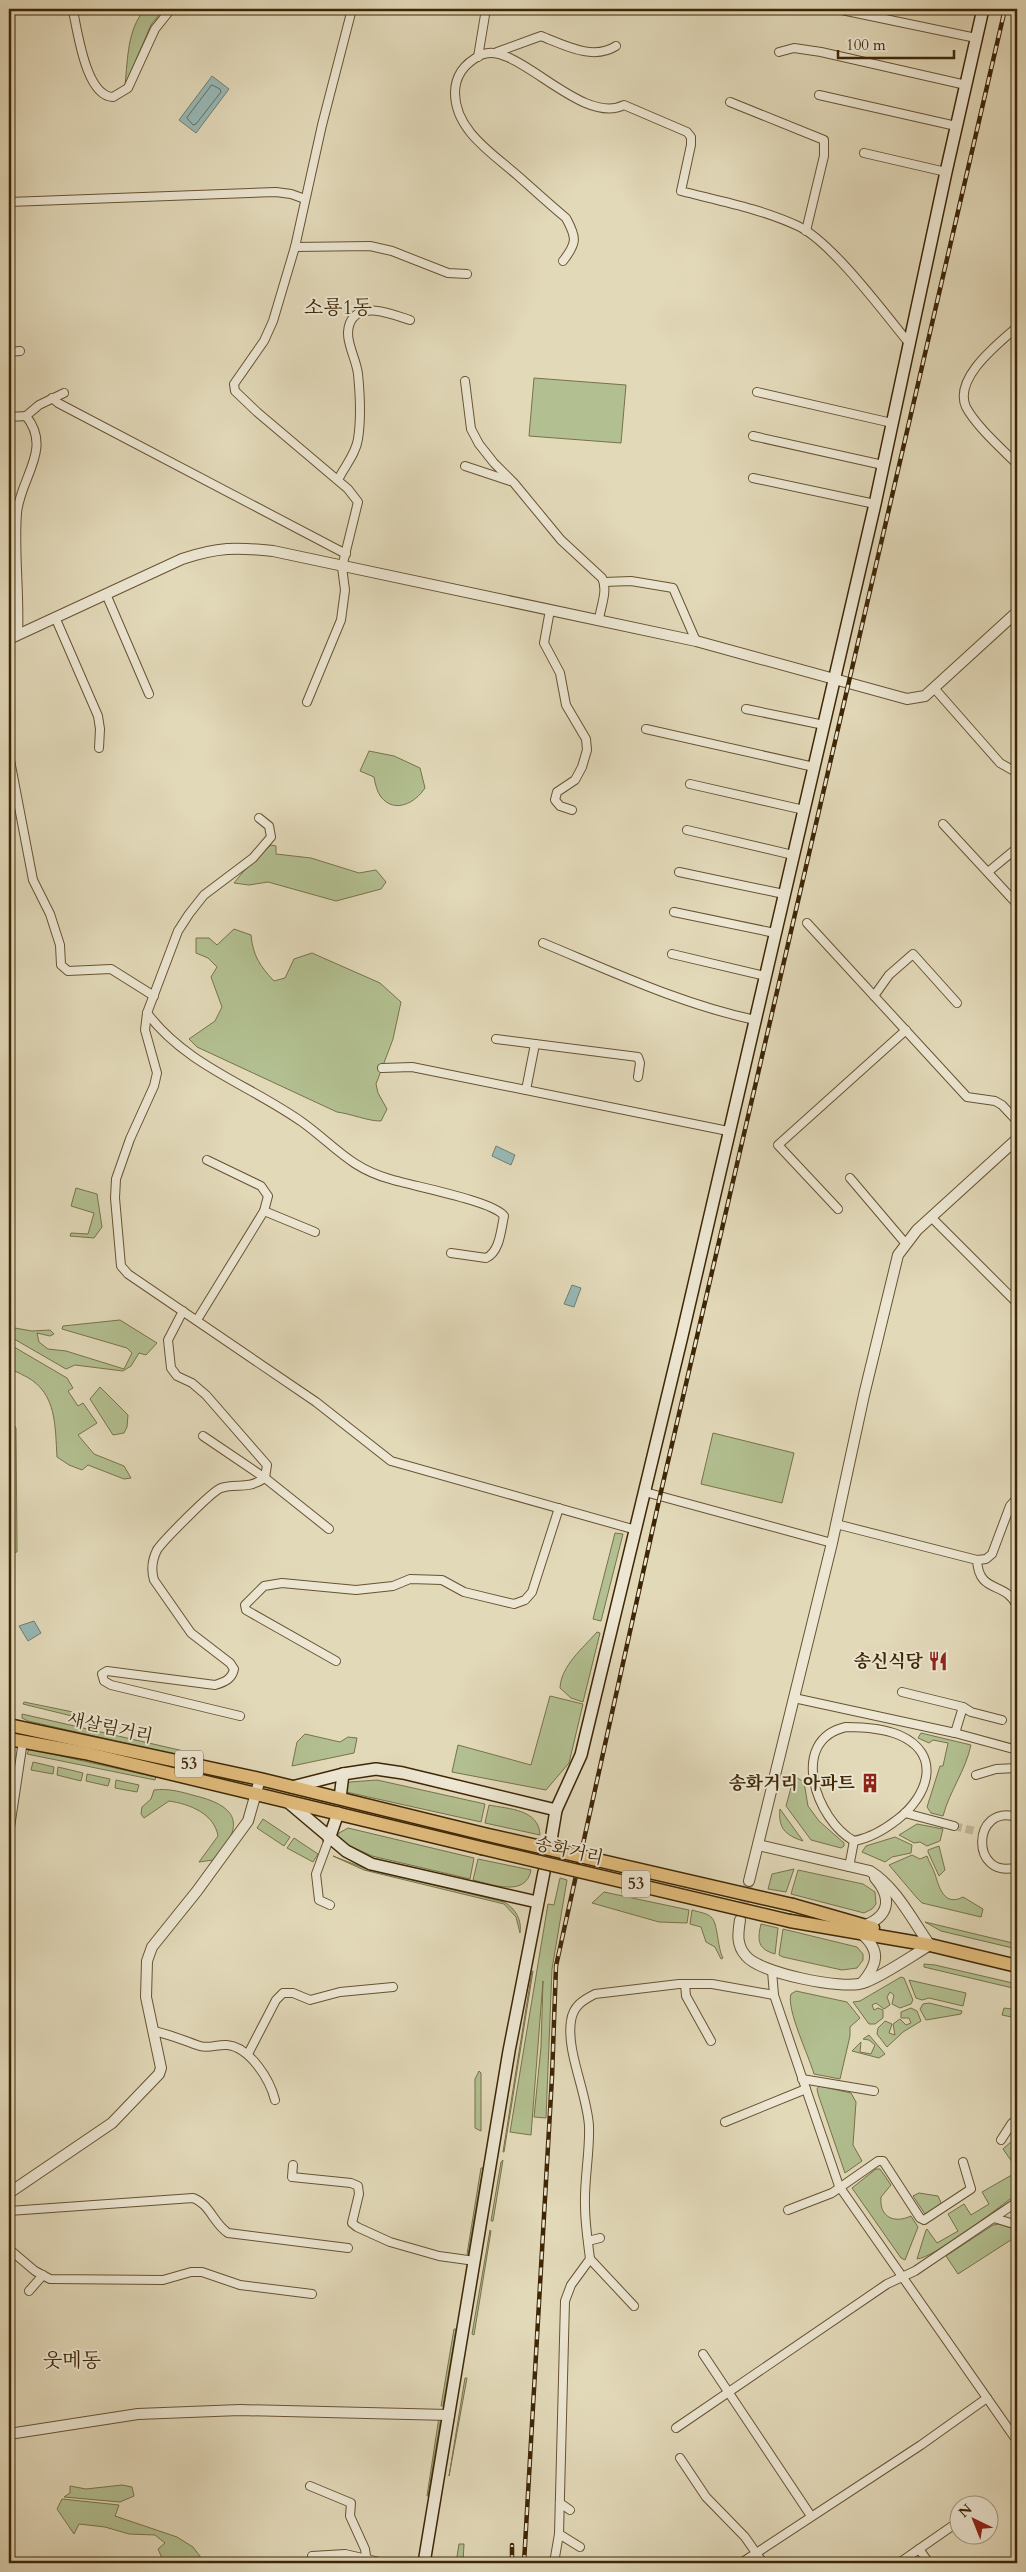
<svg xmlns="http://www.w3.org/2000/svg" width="1026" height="2572" viewBox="0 0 1026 2572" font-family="Cardo,'Noto Serif KR',serif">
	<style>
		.green { fill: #b2bf90; stroke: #78724a }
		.water { fill: #97b9b7; stroke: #737e70 }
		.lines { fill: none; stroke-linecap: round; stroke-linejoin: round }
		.shore { stroke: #6a705e; stroke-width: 1 }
		.minor-tunnel { stroke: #c1b595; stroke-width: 8; stroke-dasharray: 8 4; stroke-linecap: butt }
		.tertiary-tunnel { stroke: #c1b595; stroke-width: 10; stroke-dasharray: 10 5; stroke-linecap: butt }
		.minor-casing { stroke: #675332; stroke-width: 10 }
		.tertiary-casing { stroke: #675332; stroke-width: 12 }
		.secondary-casing { stroke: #3e2605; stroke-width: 14 }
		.primary-casing { stroke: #3e2605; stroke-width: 15 }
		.minor { stroke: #ece6d2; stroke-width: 8 }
		.tertiary { stroke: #ece6d2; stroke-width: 10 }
		.secondary { stroke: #ece6d2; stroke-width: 11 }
		.primary { stroke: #e1bc7c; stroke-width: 12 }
		.rail-casing { stroke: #3e2605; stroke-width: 4.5 }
		.rail { stroke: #ece6d2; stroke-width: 2.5; stroke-dasharray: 8; stroke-linecap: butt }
		.primary-bridge-casing { stroke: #3e2605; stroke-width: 15; stroke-linecap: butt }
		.primary-bridge { stroke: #e1bc7c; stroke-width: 12 }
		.labels { text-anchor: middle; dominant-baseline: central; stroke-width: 4; stroke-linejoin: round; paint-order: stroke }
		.shield { fill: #ece6d2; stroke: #726042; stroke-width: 1 }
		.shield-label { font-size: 16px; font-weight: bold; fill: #3e2605 }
		.poi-label { font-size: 18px; font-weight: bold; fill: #3e2605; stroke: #ece6d2; text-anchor: end }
		.street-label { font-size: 18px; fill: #3e2605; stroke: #ece6d2 }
		.quarter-label { font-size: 20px; fill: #3e2605; stroke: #ece6d2 }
	</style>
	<rect width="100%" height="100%" fill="#e2d9b9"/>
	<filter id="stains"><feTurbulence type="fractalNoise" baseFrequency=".004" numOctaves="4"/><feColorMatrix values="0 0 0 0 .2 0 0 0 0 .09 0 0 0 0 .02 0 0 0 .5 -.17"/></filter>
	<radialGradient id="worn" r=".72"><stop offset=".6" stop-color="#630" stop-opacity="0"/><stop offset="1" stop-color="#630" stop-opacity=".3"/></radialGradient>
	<g class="green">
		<path d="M145 9H164L151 25 125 85C128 58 127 30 145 9Z"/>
		<path d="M534 378 626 385 621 443 529 436Z"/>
		<path d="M369 751 394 756 420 768 425 788C415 803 395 814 381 797 377 792 375 783 374 777L360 771Z"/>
		<path d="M271 845 276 846V854L311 858 359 873 376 870 386 882 381 889 336 901 268 882 249 885 234 883 243 872Z"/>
		<path d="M234 929 251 935C253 956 260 966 274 981L285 978 294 959 312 953 380 983 401 1002 393 1039 376 1084 378 1093 387 1109 381 1121C367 1121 352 1114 337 1112L197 1047 189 1039 215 1021 222 1007 211 977 217 967 208 958 196 953V938H209L217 945Z"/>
		<path d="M76 1188 97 1194 102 1227 94 1238 70 1236 71 1233 88 1234 94 1213 71 1206Z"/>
		<path d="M120 1320 157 1343 146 1355 139 1353 131 1366 123 1371 75 1365 66 1369 9 1336V1327L32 1331 50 1330 54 1334 50 1336 37 1333 39 1342 48 1349 66 1351 124 1369 132 1353 127 1348 62 1329 63 1326Z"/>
		<path d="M9 1344 67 1378 73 1388 68 1391 78 1406 83 1403 97 1423 78 1435 94 1454 124 1466 131 1478 124 1479 88 1465 82 1470 69 1465 57 1457C55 1426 57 1394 27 1377 20 1374 16 1370 9 1371Z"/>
		<path d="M100 1387 128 1415 127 1427 124 1433 113 1435 90 1399Z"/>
		<path d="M9 1417 16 1428 17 1552 9 1553Z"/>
		<path d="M713 1433 794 1453 782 1503 701 1484Z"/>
		<path d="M615 1533 623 1534 601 1621 593 1619Z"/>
		<path d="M597 1632 600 1633 583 1702 571 1698 560 1688C561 1666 583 1648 597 1632Z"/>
		<path d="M550 1696 583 1704 569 1763 546 1790 452 1772 458 1745 531 1765Z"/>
		<path d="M24 1702 73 1712 72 1716 23 1704Z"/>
		<path d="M22 1714 188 1752 186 1757 28 1721 22 1718Z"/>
		<path d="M921 1733 971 1745C965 1772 950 1790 943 1816L931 1813 927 1807 940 1766H943L948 1743 933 1740 929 1743 918 1738Z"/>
		<path d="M305 1734 340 1742 348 1737 357 1738 354 1753 292 1766 297 1742Z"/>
		<path d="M29 1749 156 1777 155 1780 27 1754Z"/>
		<path d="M33 1762 54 1767 53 1774 31 1770Z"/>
		<path d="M58 1767 83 1773 81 1781 57 1775Z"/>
		<path d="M87 1774 110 1779 108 1786 86 1781Z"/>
		<path d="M794 1776 804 1782 808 1806 819 1821 844 1843V1846L841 1848 811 1840 786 1806Z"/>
		<path d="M116 1780 139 1785 137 1792 115 1788Z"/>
		<path d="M377 1780 485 1804 481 1822 346 1792 347 1784 350 1782Z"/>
		<path d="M154 1790C168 1788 182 1792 196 1796 241 1807 244 1828 213 1860L199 1862 218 1836C214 1813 189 1804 169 1801L144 1818 141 1814 142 1807 151 1799Z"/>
		<path d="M489 1805C508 1809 539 1809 540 1835L485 1823Z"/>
		<path d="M780 1809 803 1841C785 1835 778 1828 780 1809Z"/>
		<path d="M263 1819 290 1837 284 1846 257 1828Z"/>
		<path d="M917 1824 943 1829 940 1841 927 1846 920 1842 914 1843 899 1835Z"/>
		<path d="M348 1828 474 1858 470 1879 372 1856 348 1845 337 1837 339 1833Z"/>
		<path d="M895 1837 912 1845 911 1853 892 1857 885 1862 862 1852 866 1846Z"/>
		<path d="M294 1838 318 1854 313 1862 287 1848Z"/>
		<path d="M939 1846 945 1870 939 1876 928 1852V1850Z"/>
		<path d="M912 1855 920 1859 927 1856C929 1862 933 1868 935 1874 939 1887 944 1907 963 1897L983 1909 981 1917 922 1903 917 1898 889 1865Z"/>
		<path d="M333 1856 364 1868 504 1902C516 1909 522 1920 520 1933L516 1917 504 1904 364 1870Z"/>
		<path d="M478 1859 531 1870C526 1898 491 1884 473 1880Z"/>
		<path d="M794 1869 786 1892 768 1889 772 1874Z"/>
		<path d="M798 1870 863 1884 875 1892 876 1904 872 1909 864 1913 791 1894Z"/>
		<path d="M560 1878 567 1880 552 1969 546 2118 534 2117 541 2047 543 1981 531 2135 510 2132 548 1904 554 1905Z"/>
		<path d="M604 1892 689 1910 687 1923 659 1922 592 1903Z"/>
		<path d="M692 1910C698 1912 707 1913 711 1917 718 1922 717 1947 723 1958L721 1959 715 1947 706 1942 701 1927 690 1924Z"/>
		<path d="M925 1922 1017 1944V1949L941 1931Z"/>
		<path d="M761 1924 778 1928 775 1954C758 1949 757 1941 761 1924Z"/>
		<path d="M783 1929 857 1947 863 1954V1960L857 1968 842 1970 783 1957 779 1955Z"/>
		<path d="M924 1964 935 1965 1017 1984V1989L924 1967Z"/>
		<path d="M532 1971H533L504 2152H503Z"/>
		<path d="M901 1977 904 1978 913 2000 911 2004 900 2008 892 2004 894 1995 890 1992 887 1997 890 2005 884 2009 876 2003 872 2005 874 2010 878 2008 883 2010V2018L875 2024H869L853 2002 860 2001Z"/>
		<path d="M909 1980 966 1993 963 2006 929 1998 922 2000 916 1998Z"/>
		<path d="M796 1991 847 2002 860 2018 850 2027V2036L840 2079 814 2074C809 2056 786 2009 791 1994Z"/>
		<path d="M929 2003 962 2011 961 2014 926 2020 920 2009 923 2004Z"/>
		<path d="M1014 2004 1017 2005 1016 2018 1002 2015 1004 2008 1012 2009Z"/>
		<path d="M911 2008 917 2011 921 2021 903 2032 887 2047 877 2034 878 2028 885 2021 892 2024 889 2033 895 2035 893 2024 900 2019 906 2025 911 2023 909 2018H901V2012Z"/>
		<path d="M869 2035 885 2054 879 2058 852 2051 861 2042 860 2052 871 2054 875 2045 869 2040 863 2039Z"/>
		<path d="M479 2071 481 2073V2131L475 2128V2079Z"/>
		<path d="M819 2086 851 2093 856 2102 853 2145 862 2161 845 2173 818 2094 817 2089Z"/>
		<path d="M1012 2141 1017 2143V2169L1003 2149Z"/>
		<path d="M503 2160 493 2221H491L501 2162Z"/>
		<path d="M481 2168H483L468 2255 467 2254Z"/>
		<path d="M876 2169H880L891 2185 881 2197C879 2217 894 2224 911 2216L918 2227 905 2260 901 2258 852 2188Z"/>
		<path d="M1017 2172V2194C999 2207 934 2258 917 2259L926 2230 927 2229 937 2243 958 2231 948 2214 964 2204 971 2215 989 2204 982 2192Z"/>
		<path d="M919 2193 938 2196 942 2205 925 2214 913 2196Z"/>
		<path d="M999 2224 1017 2230V2236L958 2274 946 2256 993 2225Z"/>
		<path d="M490 2230 491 2231 474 2335 472 2334Z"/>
		<path d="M454 2329H456L443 2406H441Z"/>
		<path d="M465 2378H467L449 2476Z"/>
		<path d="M439 2417H441L428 2496H427Z"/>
		<path d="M122 2485 132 2487 134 2496 120 2502 64 2497 70 2493V2486L86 2489Z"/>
		<path d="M62 2499 119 2505 115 2516 177 2537 193 2547 205 2563H161L162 2558 158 2549 165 2543 155 2535 129 2534 105 2527 79 2524 74 2534 57 2509Z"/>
		<path d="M459 2544H464L463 2563H456Z"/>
	</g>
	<g class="water">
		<path d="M212 76 229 89 196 133 179 120Z"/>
		<path d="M496 1146 515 1155 511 1165 492 1156Z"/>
		<path d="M572 1285 581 1288 574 1307 564 1304Z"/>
		<path d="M34 1621 41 1633 28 1641 19 1626Z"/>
	</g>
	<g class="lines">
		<path class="shore" d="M212 85 220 89 221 92 196 124 193 125 187 118Z"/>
		<path class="minor-tunnel" d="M954 1826 975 1831"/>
		<path class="tertiary-tunnel" d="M741 1917 749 1881"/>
		<defs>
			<g id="minor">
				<path d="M837 9 976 38"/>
				<path d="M73 11C78 33 86 96 113 97L128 88 155 29 171 9"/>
				<path d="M497 52 541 36C564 45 593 61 616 46"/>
				<path d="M779 52 794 48 821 52 966 85"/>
				<path d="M478 57 486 9"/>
				<path d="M819 95 956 126"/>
				<path d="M730 102 824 140V156L806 231"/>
				<path d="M864 153 946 172"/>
				<path d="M9 202 276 192 291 194 305 199"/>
				<path d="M295 247 370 246 392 251 448 273 467 274"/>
				<path d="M563 261C577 243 577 238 566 218 549 204 533 189 517 175 492 153 455 130 455 93 455 75 465 63 481 55 514 38 581 127 624 105L687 132 691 137V145L681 191C720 201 762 209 798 226 832 242 884 313 909 343"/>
				<path d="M1017 327C999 343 953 378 966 407 976 426 1002 449 1017 464"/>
				<path d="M9 352 20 351"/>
				<path d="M465 381 471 429 479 444 494 463 514 483 561 540 602 578C608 590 601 606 599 619"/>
				<path d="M757 392 892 423"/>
				<path d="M52 398 58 403 346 554"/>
				<path d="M9 417 26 416 39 405 64 393"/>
				<path d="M753 436 883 465"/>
				<path d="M465 466 510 481"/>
				<path d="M753 478 875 504"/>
				<path d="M338 480C344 467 356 454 358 439 361 420 360 394 358 374 356 356 341 336 352 319 364 302 394 315 410 320"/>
				<path d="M604 582 631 581 673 588 696 641"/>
				<path d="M106 594 149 694"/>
				<path d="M550 610 544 643 560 673 566 705 586 739 587 750 582 767 575 780 557 792 555 800 560 806 572 810"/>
				<path d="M55 617 98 716 100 729 99 748"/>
				<path d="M18 635C20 595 14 552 17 513 20 478 53 449 26 416"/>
				<path d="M934 688 1000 763 1014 771"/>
				<path d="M307 702 341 620 345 590 342 567 358 502 348 489 257 412 235 391 234 384 264 341 273 321 295 247 322 125 352 9"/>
				<path d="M746 709 824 725"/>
				<path d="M646 729 814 767"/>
				<path d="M9 755 33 880 50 914 60 945 61 965 68 971 111 969 154 996"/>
				<path d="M690 784 804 810"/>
				<path d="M259 818 269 826 271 837 253 858 204 895 189 914 178 931 147 1013 145 1030 157 1073 154 1086 130 1139 116 1179 115 1198 121 1266 128 1274 316 1402 391 1461 636 1530"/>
				<path d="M943 824 1017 904"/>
				<path d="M687 830 793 855"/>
				<path d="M679 872 784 894"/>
				<path d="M988 872 1017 848"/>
				<path d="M674 912 775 933"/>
				<path d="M807 923 967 1097 995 1101 1002 1105 1017 1121"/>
				<path d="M543 943C613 972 681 1004 755 1020"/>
				<path d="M672 954 765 976"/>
				<path d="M874 996 889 975 913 954 957 1003"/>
				<path d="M147 1013C187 1066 250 1085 302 1122 334 1145 350 1168 390 1179 412 1186 494 1201 504 1216 501 1229 500 1252 486 1258L451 1253"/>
				<path d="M496 1039 638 1057 640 1063 638 1077"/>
				<path d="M382 1068 412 1067 728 1131"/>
				<path d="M526 1090 535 1044"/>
				<path d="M850 1178 906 1244"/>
				<path d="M838 1209 778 1145 906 1030"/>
				<path d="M264 1211 315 1232"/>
				<path d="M931 1217 1017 1303"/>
				<path d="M183 1311 168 1340 171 1368 177 1376 192 1383 206 1395 267 1465 265 1478C245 1491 237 1482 221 1488 212 1491 162 1542 157 1550 152 1560 151 1570 154 1580L191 1633 230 1663 234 1669C232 1679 225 1682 215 1685L107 1671 102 1674 104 1681 111 1685 240 1716"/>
				<path d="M197 1320 264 1211 268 1196 261 1186 207 1160"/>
				<path d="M203 1436 265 1478 329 1529"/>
				<path d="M645 1492 832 1543"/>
				<path d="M836 1524 977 1560C979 1595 1005 1580 1017 1606"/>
				<path d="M977 1560 986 1559 992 1554 1010 1506 1017 1498"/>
				<path d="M336 1661 246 1610 245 1605 264 1586 282 1583 356 1590 393 1586 410 1579 442 1580 464 1592 514 1604 525 1600 532 1592 559 1508"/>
				<path d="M902 1692 963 1707 971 1712 1002 1720"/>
				<path d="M794 1698 955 1733 1017 1750"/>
				<path d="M846 1727C863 1727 882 1728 899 1735 943 1754 928 1796 898 1819 884 1830 871 1838 854 1841 816 1820 788 1740 846 1727Z"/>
				<path d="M955 1733 963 1707"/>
				<path d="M976 1775 996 1769 1017 1768"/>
				<path d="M905 1813 954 1826"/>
				<path d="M1017 1817C971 1803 970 1881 1017 1867"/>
				<path d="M9 1834 23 1741"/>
				<path d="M329 1839 316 1874 319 1900 330 1905"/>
				<path d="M849 1867 854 1841"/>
				<path d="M772 1971 774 1995 839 2186 1017 2441"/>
				<path d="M685 1984 686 1996 711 2041"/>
				<path d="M153 2031C170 2034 184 2041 200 2046 209 2049 218 2044 227 2045 250 2047 270 2080 275 2100"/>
				<path d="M248 2054 276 2000 283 1993H293L310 2000 340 1992 393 1987"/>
				<path d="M1017 2075V2082"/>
				<path d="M802 2079 874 2091"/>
				<path d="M725 2122 806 2089"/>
				<path d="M1001 2140 1012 2123 1017 2125"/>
				<path d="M293 2165 292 2177 351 2183 358 2186 359 2194 352 2223 357 2227 390 2242 439 2256 475 2261"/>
				<path d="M788 2210 832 2193 878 2161H883L920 2218 924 2220 971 2189 963 2162"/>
				<path d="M9 2211 193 2198C210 2204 213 2223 228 2233L348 2248"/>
				<path d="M994 2218 1017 2225"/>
				<path d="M588 2241 600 2238"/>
				<path d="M9 2249 35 2271 50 2279 163 2280 191 2272H202L240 2285 312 2294"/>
				<path d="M590 2259 634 2306"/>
				<path d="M29 2291 43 2275"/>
				<path d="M703 2354 811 2516"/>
				<path d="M676 2428 887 2284 915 2271 1017 2202"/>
				<path d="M680 2458 706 2497 745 2537 763 2563"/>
				<path d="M310 2486 351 2503 350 2516 365 2549 367 2563"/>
				<path d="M560 2503 570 2510"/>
				<path d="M559 2534 580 2547"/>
				<path d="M919 2549 929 2563"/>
				<path d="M312 2556 345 2554 384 2563"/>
				<path d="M554 2563 559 2534 565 2301 571 2285 590 2259C588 2242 585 2224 585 2206 584 2179 590 2153 589 2126 587 2093 566 2051 571 2021 573 2006 583 2000 595 1994L679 1984H712L774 1995"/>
				<path d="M741 2563 921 2445 987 2398"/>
				<path d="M899 2563 958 2522"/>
			</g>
			<g id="tertiary">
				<path d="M9 639 182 559C218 547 236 547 273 551L696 641 907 699 925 696 1017 612"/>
				<path d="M749 1881 832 1543 864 1395 898 1255 917 1230 1017 1139"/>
				<path d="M740 1920C738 1933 736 1945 746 1956 760 1973 842 1990 863 1983 880 1978 913 1955 930 1945 912 1920 897 1888 870 1871L758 1845"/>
				<path d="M863 1926C889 1917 893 1899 875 1878"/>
				<path d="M862 1934C881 1951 878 1964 862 1983"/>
				<path d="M9 2193 112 2123 159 2074 161 2068 146 1997 147 1961 152 1947 197 1891 248 1821 260 1779"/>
				<path d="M9 2434 138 2414 240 2410 449 2415"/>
			</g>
			<g id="secondary">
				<path d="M292 1787 343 1774 376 1769 403 1773 556 1810"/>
				<path d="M340 1798 343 1774"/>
				<path d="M288 1802 346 1851 371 1864 537 1902"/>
				<path d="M329 1839 338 1813"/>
				<path d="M551 1840 556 1810 581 1755 682 1336 875 504 946 172 983 9"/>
				<path d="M424 2563 509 2051 544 1872"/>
			</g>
			<g id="primary">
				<path d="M9 1725 260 1779 484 1834"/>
				<path d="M9 1739 85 1753 481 1848"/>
				<path d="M793 1905 873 1928"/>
				<path d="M790 1921 930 1945 1017 1966"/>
			</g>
		</defs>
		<use href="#minor" class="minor-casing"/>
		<use href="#tertiary" class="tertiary-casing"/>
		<use href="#secondary" class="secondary-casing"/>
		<use href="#primary" class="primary-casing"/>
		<use href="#minor" class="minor"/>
		<use href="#tertiary" class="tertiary"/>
		<use href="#secondary" class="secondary"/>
		<use href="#primary" class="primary"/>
		<defs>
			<g id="rail">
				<path d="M512 2563V2545"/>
				<path d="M524 2563 552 2077 556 1966 660 1496 1005 9"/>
			</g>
		</defs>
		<use href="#rail" class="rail-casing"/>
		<use href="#rail" class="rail"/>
		<defs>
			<g id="primary-bridge">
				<path d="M484 1834 793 1905"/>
				<path d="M481 1848 790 1921"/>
			</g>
		</defs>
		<use href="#primary-bridge" class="primary-bridge-casing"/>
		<use href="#primary-bridge" class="primary-bridge"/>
	</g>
	<defs>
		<symbol id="restaurant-bare" viewBox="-9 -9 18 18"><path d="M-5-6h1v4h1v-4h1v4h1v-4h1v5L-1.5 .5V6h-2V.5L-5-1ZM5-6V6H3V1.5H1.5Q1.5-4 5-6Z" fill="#8f2418" stroke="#ece6d2" stroke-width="2.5" paint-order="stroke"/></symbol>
		<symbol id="building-bare" viewBox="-9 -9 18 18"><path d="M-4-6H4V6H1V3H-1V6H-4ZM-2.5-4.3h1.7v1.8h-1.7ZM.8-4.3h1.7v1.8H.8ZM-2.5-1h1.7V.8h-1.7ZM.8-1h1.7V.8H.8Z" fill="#8f2418" stroke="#ece6d2" stroke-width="2.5" paint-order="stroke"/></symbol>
	</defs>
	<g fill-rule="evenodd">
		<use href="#restaurant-bare" x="924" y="1647" width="28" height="28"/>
		<use href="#building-bare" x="856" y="1769" width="28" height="28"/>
	</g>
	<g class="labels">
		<g class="shield">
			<rect x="175" y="1750.5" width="28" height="27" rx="4"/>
			<rect x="622" y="1870.5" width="28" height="27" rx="4"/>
		</g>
		<g class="shield-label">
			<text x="189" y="1764">53</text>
			<text x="636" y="1884">53</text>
		</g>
		<g class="poi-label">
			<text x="923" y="1661">송신식당</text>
			<text x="855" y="1783">송화거리 아파트</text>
		</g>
		<g class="street-label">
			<text transform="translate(110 1728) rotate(12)">새살림거리</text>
			<text transform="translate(569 1851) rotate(13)">송화거리</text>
		</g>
		<g class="quarter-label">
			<text x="338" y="307">소룡1동</text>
			<text x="72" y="2360">웃메동</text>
		</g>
	</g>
	<rect width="1026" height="2572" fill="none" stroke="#e2d9b9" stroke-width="30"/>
	<rect x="10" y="10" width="1006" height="2552" fill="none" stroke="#3e2605" stroke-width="2.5"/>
	<rect x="15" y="15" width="996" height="2542" fill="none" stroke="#3e2605"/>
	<g transform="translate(974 2520) rotate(317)"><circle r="24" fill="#ece6d2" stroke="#a69980"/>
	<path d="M0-4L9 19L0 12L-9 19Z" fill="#8f2418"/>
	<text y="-8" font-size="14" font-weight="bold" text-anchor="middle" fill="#3e2605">N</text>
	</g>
	<path d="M838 50v8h116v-8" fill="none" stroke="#3e2605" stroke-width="2.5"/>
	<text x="846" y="50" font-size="15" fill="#3e2605" stroke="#ece6d2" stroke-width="4" paint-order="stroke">100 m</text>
	<rect width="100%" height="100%" filter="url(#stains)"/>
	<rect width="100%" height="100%" fill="url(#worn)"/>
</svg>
